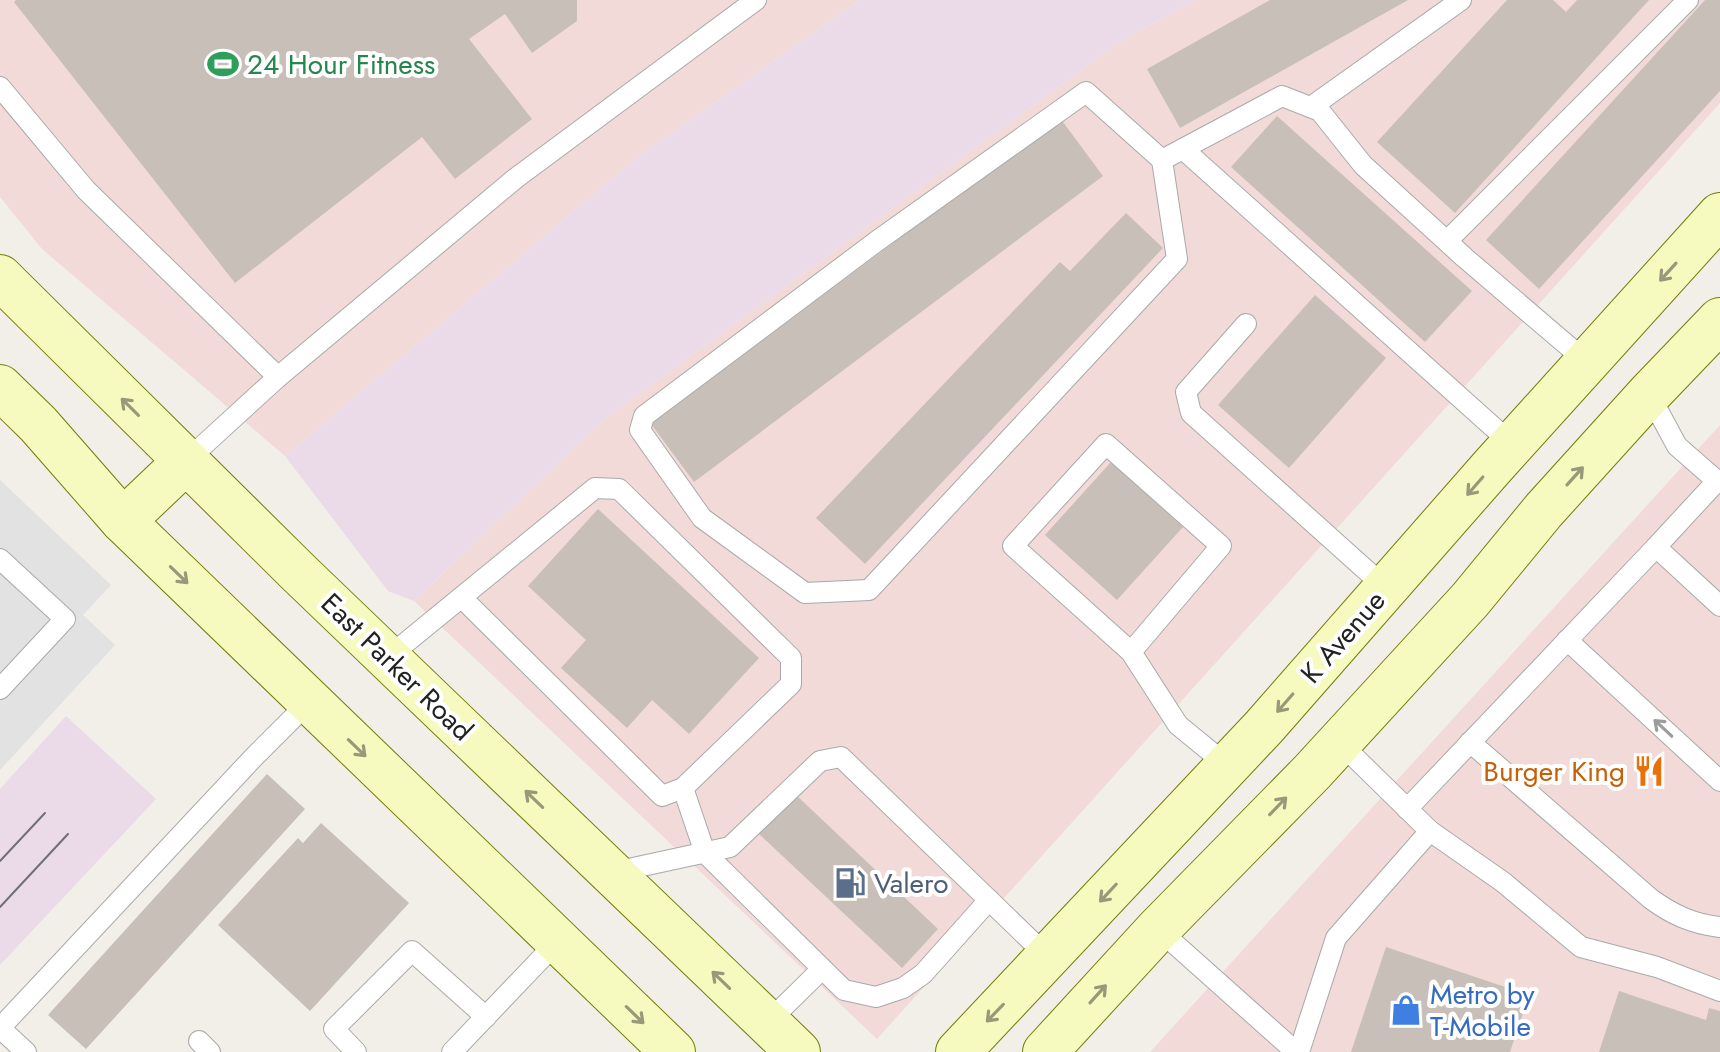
<svg xmlns="http://www.w3.org/2000/svg" width="1720" height="1052" viewBox="0 0 1720 1052" font-family="Jost,sans-serif">
	<style>
		.commercial { fill: #f2dad9 }
		.industrial { fill: #ebdbe8 }
		.parking { fill: #e2e2e2 }
		.building { fill: #c7bfb8 }
		.lines { fill: none; stroke-linecap: round; stroke-linejoin: round }
		.service-casing { stroke: #a9a9a9; stroke-width: 22 }
		.secondary-casing { stroke: #707d05; stroke-width: 46 }
		.service { stroke: #fff; stroke-width: 20 }
		.secondary { stroke: #f7fabf; stroke-width: 44 }
		.tram { stroke: #707070; stroke-width: 2 }
		.oneway { stroke: #979978 }
		.oneway2 { stroke: #9c9c9c }
		.labels { text-anchor: middle; dominant-baseline: central; stroke-width: 8; stroke-linejoin: round; paint-order: stroke }
		.leisure-label { font-size: 28px; fill: #27864d; stroke: #fff; text-anchor: start }
		.street-label { font-size: 28px; fill: #222; stroke: #fff }
		.food-label { font-size: 28px; fill: #c56008; stroke: #fff; text-anchor: end }
		.service-label { font-size: 28px; fill: #4e5e75; stroke: #fff; text-anchor: start }
		.shop-label { font-size: 28px; fill: #366cbe; stroke: #fff; text-anchor: start }
	</style>
	<rect width="100%" height="100%" fill="#f2efe9"/>
	<g class="commercial">
		<path d="M0 0H860L640 155 285 456 42 249 0 197Z"/>
		<path d="M1196 0H1720V103L877 1039 414 601 603 420 1121 41Z"/>
		<path d="M1720 425V1052H1150Z"/>
	</g>
	<g class="industrial">
		<path d="M860 0H1196L1121 41 603 420 414 601 388 591 285 456 640 155Z"/>
		<path d="M66 716 156 799 0 965V789Z"/>
	</g>
	<path class="parking" d="M0 480 111 585 83 615 115 645 0 770Z"/>
	<g class="building">
		<path d="M16 0H577V21L532 53 505 14 469 39 532 119 455 179 422 137 235 283 14 2Z"/>
		<path d="M1270 0H1408L1180 128 1147 69Z"/>
		<path d="M1507 0H1553L1566 12 1577 0H1649L1455 213 1377 142Z"/>
		<path d="M1705 0H1720V91L1539 289 1486 240Z"/>
		<path d="M1277 116 1472 291 1425 342 1231 167Z"/>
		<path d="M1060 118 1103 176 694 482 651 424Z"/>
		<path d="M1126 213 1163 248 865 564 816 518 1060 262 1070 271Z"/>
		<path d="M1315 295 1386 358 1289 468 1218 405Z"/>
		<path d="M1111 462 1183 527 1117 600 1045 535Z"/>
		<path d="M598 509 759 658 689 734 652 700 627 728 561 668 586 640 528 586Z"/>
		<path d="M267 774 305 809 86 1049 48 1015Z"/>
		<path d="M796 795 938 929 902 968 759 834Z"/>
		<path d="M321 823 409 903 310 1011 218 925 298 838 303 843Z"/>
		<path d="M1386 947 1529 995 1510 1052H1351Z"/>
		<path d="M1619 991 1706 1020 1709 1008 1720 1011V1052H1599Z"/>
	</g>
	<g class="lines">
		<defs>
			<g id="service">
				<path d="M0 87 86 190 278 377"/>
				<path d="M1311 107 1461 0"/>
				<path d="M1183 149 1512 444"/>
				<path d="M1162 160 1177 259 869 590 805 593 702 518 640 430 644 416 877 241 1086 92 1162 160 1282 96 1320 111 1363 165 1465 258 1587 362"/>
				<path d="M1447 241 1688 0"/>
				<path d="M1246 324 1186 392 1191 413 1386 588"/>
				<path d="M1649 394 1677 446 1717 481 1656 547 1720 606"/>
				<path d="M185 462 278 377 516 178 756 0"/>
				<path d="M0 559 65 619 0 689"/>
				<path d="M1567 640 1720 781"/>
				<path d="M1131 652 1221 546 1106 444 1013 546 1131 652 1178 725 1228 766"/>
				<path d="M387 658 595 488 619 489 791 658V684L683 788 662 796 462 598"/>
				<path d="M1470 742 1651 899C1673 915 1693 924 1720 927"/>
				<path d="M683 788 705 853 844 990 876 997 903 988 923 974 989 900"/>
				<path d="M1407 809 1656 547"/>
				<path d="M1430 831 1503 882 1581 947 1657 967 1720 991"/>
				<path d="M610 873 730 847 820 761 841 757 1048 957"/>
				<path d="M1158 929 1296 1052"/>
				<path d="M766 1024 822 969"/>
				<path d="M199 1041 210 1052"/>
				<path d="M26 1052 0 1028 253 758 309 702"/>
				<path d="M356 1052 334 1029 412 951 486 1017"/>
				<path d="M452 1052 558 941"/>
				<path d="M1299 1052 1336 938 1430 831 1339 742"/>
			</g>
			<g id="secondary">
				<path d="M0 277 298 572 798 1052"/>
				<path d="M0 387 38 424 123 521 673 1052"/>
				<path d="M123 521 185 462"/>
				<path d="M958 1052 1264 727 1493 466 1720 215"/>
				<path d="M1045 1052 1158 929 1312 772 1470 600 1544 510 1649 394 1720 320"/>
			</g>
		</defs>
		<use href="#service" class="service-casing"/>
		<use href="#secondary" class="secondary-casing"/>
		<use href="#service" class="service"/>
		<use href="#secondary" class="secondary"/>
		<g class="tram">
			<path d="M0 861 45 813"/>
			<path d="M0 907 68 834"/>
		</g>
	</g>
	<defs><path id="oneway-shaft" d="M-6 0H5M1.5-3L5.5 0L1.5 3" fill="none" stroke-width="1.6" stroke-linecap="round" stroke-linejoin="round" transform="scale(2)"/></defs>
	<g class="oneway">
		<use href="#oneway-shaft" transform="translate(1668 272) rotate(132)"/>
		<use href="#oneway-shaft" transform="translate(130 407) rotate(-135)"/>
		<use href="#oneway-shaft" transform="translate(1575 476) rotate(-48)"/>
		<use href="#oneway-shaft" transform="translate(1475 486) rotate(131)"/>
		<use href="#oneway-shaft" transform="translate(179 575) rotate(44)"/>
		<use href="#oneway-shaft" transform="translate(1285 703) rotate(131)"/>
		<use href="#oneway-shaft" transform="translate(357 748) rotate(44)"/>
		<use href="#oneway-shaft" transform="translate(534 799) rotate(-136)"/>
		<use href="#oneway-shaft" transform="translate(1278 806) rotate(-46)"/>
		<use href="#oneway-shaft" transform="translate(1108 893) rotate(133)"/>
		<use href="#oneway-shaft" transform="translate(721 980) rotate(-136)"/>
		<use href="#oneway-shaft" transform="translate(1098 994) rotate(-48)"/>
		<use href="#oneway-shaft" transform="translate(995 1013) rotate(134)"/>
		<use href="#oneway-shaft" transform="translate(635 1015) rotate(44)"/>
	</g>
	<use class="oneway2" href="#oneway-shaft" transform="translate(1663 728) rotate(-137)"/>
	<defs>
		<symbol id="stadium-bare" viewBox="-9 -9 18 18"><path d="M0-5a6.5 5 0 1 0 0 10a6.5 5 0 1 0 0-10ZM-3.5-1.8h7v3.6h-7Z" fill="#2e9e5b" stroke="#fff" stroke-width="2.5" paint-order="stroke"/></symbol>
		<symbol id="restaurant-bare" viewBox="-9 -9 18 18"><path d="M-5-6h1v4h1v-4h1v4h1v-4h1v5L-1.5 .5V6h-2V.5L-5-1ZM5-6V6H3V1.5H1.5Q1.5-4 5-6Z" fill="#e8710a" stroke="#fff" stroke-width="2.5" paint-order="stroke"/></symbol>
		<symbol id="fuel-bare" viewBox="-9 -9 18 18"><path d="M-5.5-6h7V0h2V4h1.3V-2.5L3-4.5l.8-.8L6-3V5H2.5V1h-1V6h-7ZM-4.2-4.7v3.2H.2V-4.7Z" fill="#5c6f8a" stroke="#fff" stroke-width="2.5" paint-order="stroke"/></symbol>
		<symbol id="shop-bare" viewBox="-9 -9 18 18"><path d="M-5-2.5h2.3a2.7 3.5 0 0 1 5.4 0H5L5.5 6h-11ZM-1.5-2.5h3a1.5 2.3 0 0 0-3 0Z" fill="#3f7fe0" stroke="#fff" stroke-width="2.5" paint-order="stroke"/></symbol>
	</defs>
	<g fill-rule="evenodd">
		<use href="#stadium-bare" x="201" y="42" width="44" height="44"/>
		<use href="#restaurant-bare" x="1627" y="749" width="44" height="44"/>
		<use href="#fuel-bare" x="828" y="861" width="44" height="44"/>
		<use href="#shop-bare" x="1384" y="988" width="44" height="44"/>
	</g>
	<g class="labels">
		<g class="leisure-label">
			<text x="247" y="64">24 Hour Fitness</text>
		</g>
		<g class="street-label">
			<text transform="translate(1343 637) rotate(-49)">K Avenue</text>
			<text transform="translate(397 667) rotate(44)">East Parker Road</text>
		</g>
		<g class="food-label">
			<text x="1625" y="771">Burger King</text>
		</g>
		<g class="service-label">
			<text x="874" y="883">Valero</text>
		</g>
		<g class="shop-label">
			<text x="1430" y="994">Metro by<tspan x="1430" dy="32">T-Mobile</tspan></text>
		</g>
	</g>
</svg>
